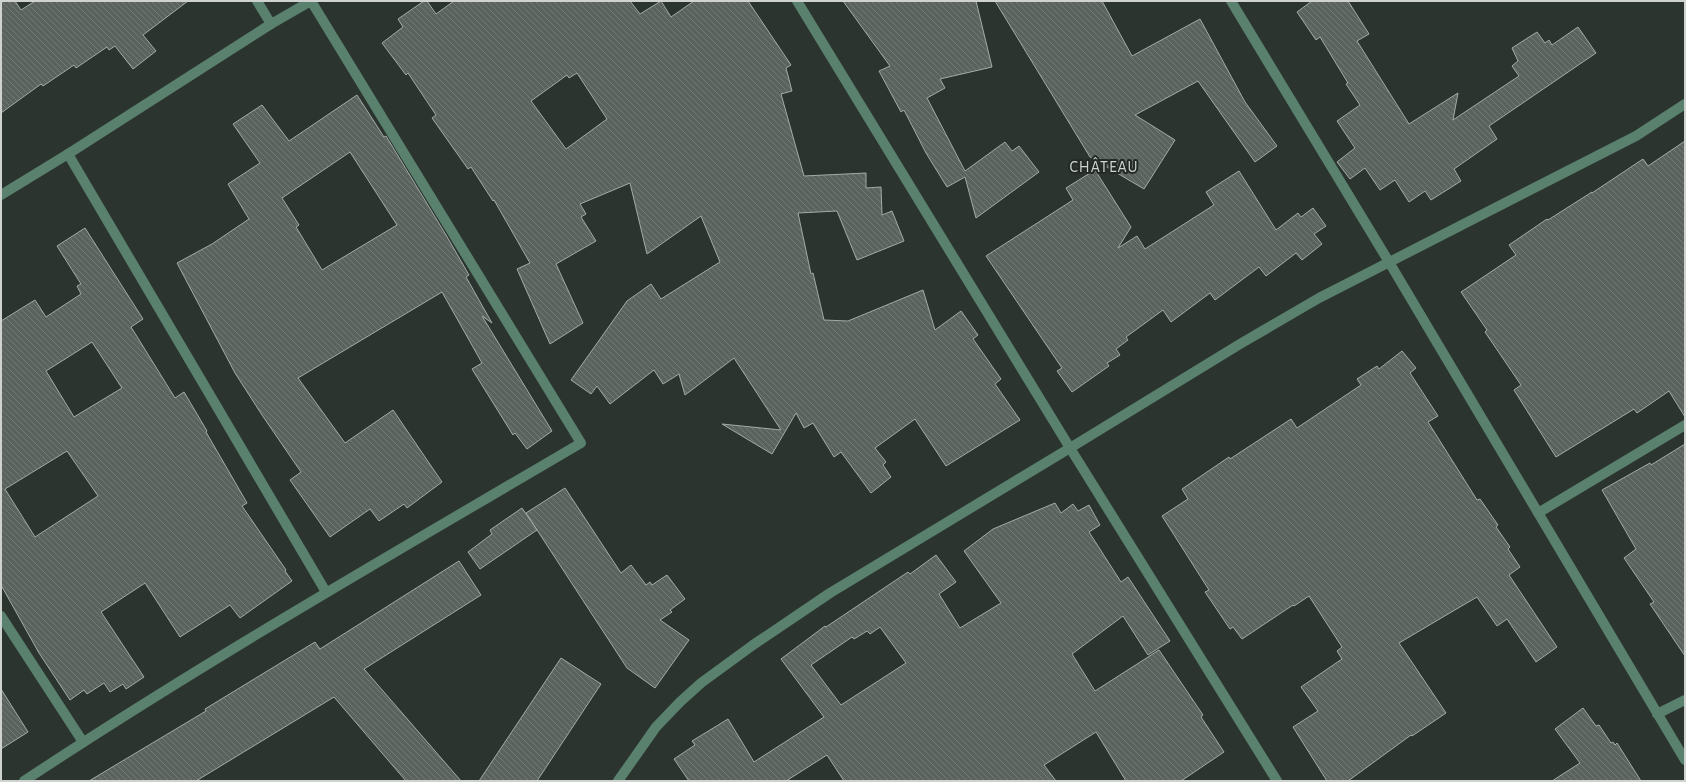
<svg xmlns="http://www.w3.org/2000/svg" width="1686" height="782" viewBox="0 0 1686 782" font-family="'Alegreya Sans',sans-serif">
	<style>
		.building { fill: url(#building-back-hatch); stroke: #a2aca7; fill-rule: evenodd }
		.lines { fill: none; stroke-linecap: round; stroke-linejoin: round }
		.minor { stroke: #59816d; stroke-width: 10 }
		.labels { text-anchor: middle; dominant-baseline: central; stroke-width: 4; stroke-linejoin: round; paint-order: stroke }
		.quarter-label { font-size: 16px; letter-spacing: 1px; fill: #ced3d0; stroke: #232a26 }
	</style>
	<defs>
		<pattern id="building-back-hatch" width="6" height="6" patternUnits="userSpaceOnUse"><rect width="6" height="6" fill="#5b635f"/><path d="M-1 5l2 2M0 0l6 6M5-1l2 2" fill="none" stroke="#717875"/></pattern>
	</defs>
	<rect width="100%" height="100%" fill="#2c3430"/>
	<g class="building">
		<path d="M1 1H15L21 10 35 1H188L143 35 156 51 133 69 115 46 109 50 107 47 76 68 74 65 43 86 41 84 1 113Z"/>
		<path d="M424 1H427L436 14 454 1H630L640 14 661 1 671 17 694 1H748L791 65 786 68 792 91 781 94 804 176 866 173V188L881 187 882 215 892 211 904 241 857 260 837 211 798 213 811 274 813 273 824 320 848 321 923 290 935 330 961 311 978 335 973 339 1001 379 995 384 1020 420 946 466 915 419 875 448 886 462 883 465 891 477 871 493 841 452 834 457 813 423 804 428 796 413 772 454 722 424 781 430 734 358 685 395 679 374 663 384 654 370 610 404 597 386 591 394 571 380 627 301 651 284 661 299 720 262 701 216 647 254 630 183 580 204 586 214 581 217 596 241 556 264 583 323 550 344 517 269 530 263 494 200 493 201 471 167 468 169 432 118 436 115 408 73 406 75 382 43 403 27 398 19ZM577 73 607 119 566 149 531 101 567 75 569 78Z"/>
		<path d="M843 1H976L992 67 940 79 945 88 927 98 965 171 1005 142 1012 151 1019 146 1039 172 976 218 965 177 947 187 926 153 904 110 901 112 879 71 890 66Z"/>
		<path d="M995 1H1102L1132 56 1200 19 1245 102 1277 146 1255 162 1198 81 1135 115 1175 140 1144 189 1090 157Z"/>
		<path d="M1312 1H1348L1369 34 1357 41 1409 124 1458 93 1453 120 1519 76 1512 66 1518 61 1512 48 1537 32 1545 43 1549 40 1552 45 1578 27 1596 53 1489 126 1497 139 1454 169 1461 181 1431 200 1425 191 1409 202 1395 180 1380 190 1365 168 1350 179 1337 162 1355 148 1337 121 1360 105 1346 84 1348 83 1320 37 1316 40 1297 12Z"/>
		<path d="M357 95 384 137 386 136 446 235 469 275 466 277 492 323 482 316 552 431 527 449 515 433 513 435 472 369 482 363 442 292 298 378 345 443 393 410 442 482 407 508 404 504 379 521 370 509 330 537 290 480 301 472 262 415 235 373 177 263 212 244 249 219 228 184 260 163 233 124 262 105 289 141ZM350 152 397 225 322 270 296 227 299 225 282 198Z"/>
		<path d="M1685 141V417L1669 391 1637 413 1634 409 1556 457 1514 390 1521 385 1485 332 1487 330 1461 292 1516 255 1509 245 1547 219 1548 220 1592 192V193L1643 159 1648 166Z"/>
		<path d="M1095 170 1131 227 1118 248 1137 236 1145 249 1214 205 1206 192 1239 171 1276 230 1298 213 1301 217 1313 208 1326 226 1314 234 1322 244 1302 260 1296 253 1266 276 1259 267 1215 300 1210 293 1171 322 1163 310 1126 337 1128 340 1116 349 1120 355 1107 363 1109 366 1072 392 1057 371 1062 368 986 256 1073 200 1066 188Z"/>
		<path d="M85 228 143 319 131 327 136 335 175 398 184 392 207 431 206 432 247 503 242 506 286 570 285 571 292 581 240 618 230 605 180 637 145 583 101 612 144 677 126 689 123 684 110 692 104 683 87 694 84 690 70 700 39 653 1 585V321L35 300 46 317 81 294 77 286 81 284 57 246ZM92 342 122 388 74 417 46 371ZM67 451 98 496 35 537 5 489Z"/>
		<path d="M1402 351 1416 368 1410 373 1438 416 1428 422 1477 500 1480 499 1498 525 1496 527 1510 547 1508 549 1520 567 1509 575 1557 647 1536 662 1507 619 1497 626 1477 597 1448 614 1399 643 1446 713 1412 736 1411 735 1348 781H1327L1293 727 1318 711 1301 687 1342 659 1337 651 1342 647 1309 596 1294 606 1293 605 1242 639 1233 627 1230 629 1205 592 1209 590 1162 516 1188 499 1182 489 1229 457 1230 459 1291 419 1297 428 1361 385 1357 379 1377 366 1379 369Z"/>
		<path d="M1685 444V656L1650 604 1654 602 1624 558 1636 549 1602 490 1650 463 1651 465Z"/>
		<path d="M565 488 621 573 631 565 646 585 650 582 652 585 667 575 685 599 670 610 672 612 660 620 689 640 655 688 627 668 526 513Z"/>
		<path d="M1055 503 1061 513 1073 504 1078 511 1089 505 1100 525 1089 532 1121 582 1128 577 1170 641 1148 655 1123 616 1072 654 1095 691 1159 650 1203 715 1201 717 1224 752 1181 781H1126L1096 732 1044 765 1056 781H844L827 755 786 781H689L674 759 695 745 692 741 728 719 754 762 824 717 781 659 825 626 826 627 908 572 910 574 936 555 956 582 939 594 960 628 1001 603 964 551 993 529ZM880 627 906 663 841 705 811 665 852 637 854 639 867 631 870 634Z"/>
		<path d="M522 508 537 530 480 569 468 552 492 534 490 530Z"/>
		<path d="M459 561 481 595 364 669 461 781H406L334 697 196 781H89L206 711 205 709 315 642 320 649Z"/>
		<path d="M561 658 601 684 537 781H479Z"/>
		<path d="M1 689 28 732 1 749Z"/>
		<path d="M1583 708 1596 726 1599 725 1611 743 1613 742 1615 745 1617 743 1641 781H1552L1580 763 1555 729Z"/>
	</g>
	<g class="lines">
		<g class="minor">
			<path d="M257 1 271 24"/>
			<path d="M797 1 1070 448 1277 781"/>
			<path d="M1231 1 1389 262 1685 760"/>
			<path d="M68 154 326 592"/>
			<path d="M1 195 68 154 271 24 311 1"/>
			<path d="M1538 513 1685 425"/>
			<path d="M1 616 83 742"/>
			<path d="M1657 714 1685 700"/>
			<path d="M24 781C205 661 394 553 581 443L311 1"/>
			<path d="M618 781 656 727 680 702 701 683 753 645 830 593 1070 448 1240 344 1319 298 1636 136 1685 104"/>
		</g>
	</g>
	<g class="labels">
		<g class="quarter-label">
			<text x="1104" y="167">CHÂTEAU</text>
		</g>
	</g>
	<rect width="1686" height="782" fill="none" stroke="#ced3d0" stroke-width="4"/>
</svg>
